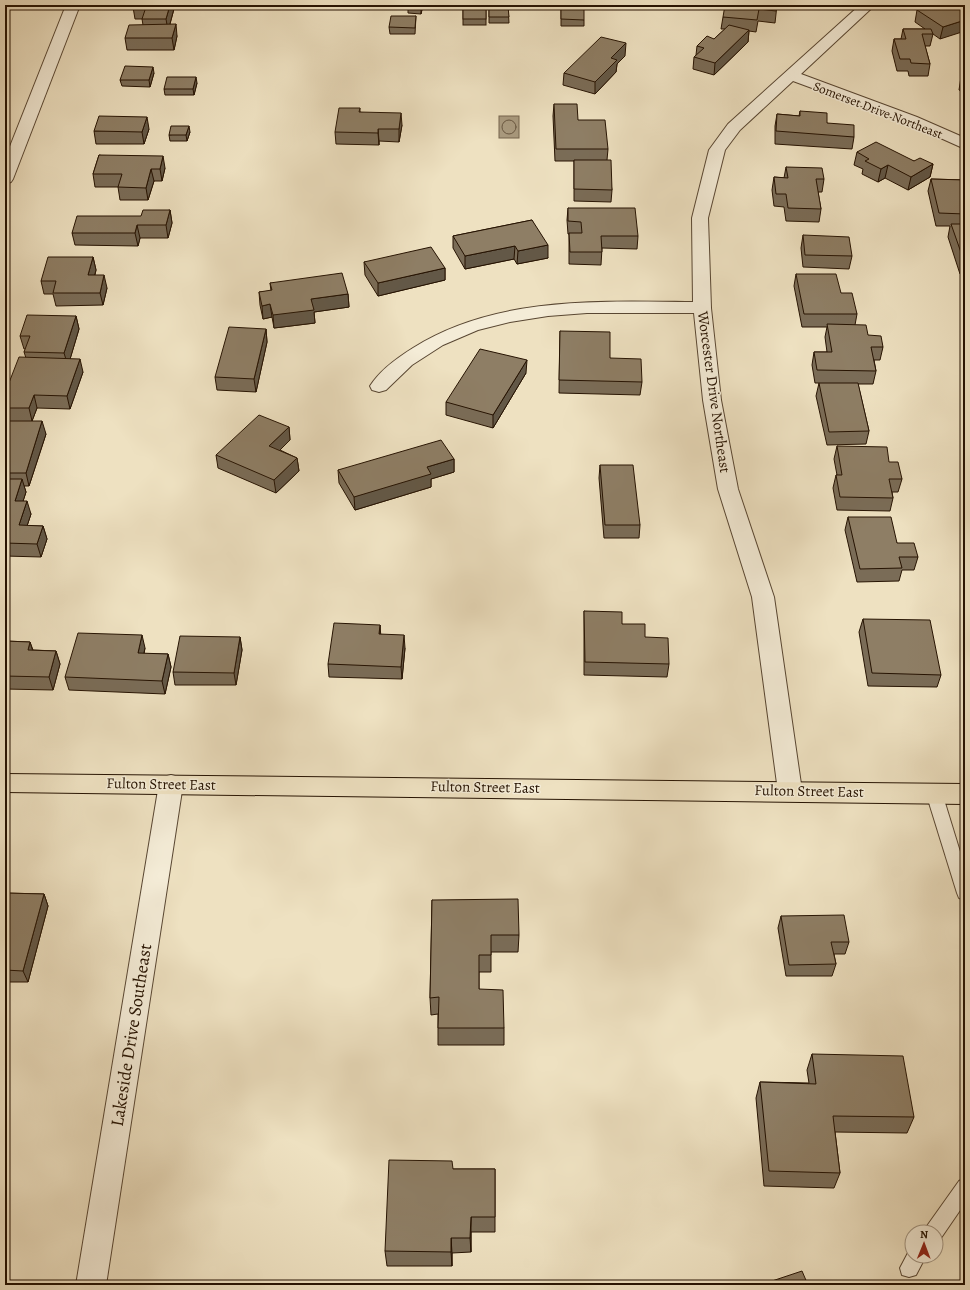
<svg xmlns="http://www.w3.org/2000/svg" width="970" height="1290" viewBox="0 0 970 1290" font-family="Alegreya,serif">
	<style>
		.water { fill: #aa9b80; stroke: #75654e }
		.lines { fill: none; stroke-linecap: round; stroke-linejoin: round }
		.shore { stroke: #685741; stroke-width: 1 }
		.service-casing { stroke: #584632; stroke-width: 2 }
		.minor-casing { stroke: #584632; stroke-width: 2 }
		.tertiary-casing { stroke: #584632; stroke-width: 2 }
		.primary-casing { stroke: #261302; stroke-width: 2 }
		.service { fill: #f4ecd7; fill-rule: evenodd }
		.minor { fill: #f4ecd7; fill-rule: evenodd }
		.tertiary { fill: #f4ecd7; fill-rule: evenodd }
		.primary { fill: #eee1c1; fill-rule: evenodd }
		.wall { fill: #7a6c57; stroke: #261302 }
		.shaded-wall { fill: #635847; stroke: #261302 }
		.building { fill: #8e7e65; stroke: #261302 }
		.labels { text-anchor: middle; dominant-baseline: central; stroke-width: 3; stroke-linejoin: round; paint-order: stroke }
		.far-street-label { font-size: 13px; fill: #261302; stroke: #f4ecd7 }
		.street-label { font-size: 15px; fill: #261302; stroke: #f4ecd7 }
		.near-street-label { font-size: 18px; fill: #261302; stroke: #f4ecd7 }
	</style>
	<rect width="100%" height="100%" fill="#eee1c1"/>
	<filter id="stains"><feTurbulence type="fractalNoise" baseFrequency=".005" numOctaves="4"/><feColorMatrix values="0 0 0 0 .2 0 0 0 0 .09 0 0 0 0 .02 0 0 0 .5 -.17"/></filter>
	<radialGradient id="worn" r=".72"><stop offset=".6" stop-color="#630" stop-opacity="0"/><stop offset="1" stop-color="#630" stop-opacity=".3"/></radialGradient>
	<rect class="water" x="499" y="116" width="20" height="22"/>
	<g class="lines">
		<circle class="shore" cx="509" cy="127" r="7"/>
		<defs>
			<g id="service">
				<path d="M934 787 939 789 942 793 965 868V900L959 898 957 893 926 793 929 789Z"/>
				<path d="M965 1178V1203L941 1238 936 1240V1232H925L927 1226 959 1181Z"/>
				<path d="M910 1249H912V1256H926L916 1275 909 1277 902 1275 900 1268Z"/>
			</g>
			<path id="minor" d="M860 5H875L801 74 917 117 965 138V149L907 123 793 81 740 130 725 150 708 218 711 308 721 400 738 489 774 597 802 791 798 798 790 801 782 798 778 791 752 597 718 489 703 400 694 313H587L548 316 510 322 478 330 443 345 412 365 386 390 379 392 372 390 370 386C380 370 397 358 413 348 495 296 599 301 693 302L692 218 709 150 728 124Z"/>
			<g id="tertiary">
				<path d="M66 5H80L13 179 11 182 5 184V159Z"/>
				<path d="M171 775 179 777 183 784 106 1285H76L159 784 163 777Z"/>
			</g>
			<path id="primary" d="M5 774 965 784V804L5 792Z"/>
		</defs>
		<use href="#service" class="service-casing"/>
		<use href="#minor" class="minor-casing"/>
		<use href="#tertiary" class="tertiary-casing"/>
		<use href="#primary" class="primary-casing"/>
		<use href="#service" class="service"/>
		<use href="#minor" class="minor"/>
		<use href="#tertiary" class="tertiary"/>
		<use href="#primary" class="primary"/>
	</g>
	<g class="wall">
		<path d="M134 5H175L170 24 177 36 174 50H127L125 38 143 25 142 19H135L133 7Z"/>
		<rect x="328" y="5" width="12" height="1"/>
		<path d="M408 5H423L421 14 408 13Z"/>
		<path d="M777 5 775 23 758 21 756 32 749 31 748 42 714 75 693 69 694 57 696 55 697 46 714 39 725 29H721L723 17Z"/>
		<path d="M965 5 940 39 933 34 930 46H925L930 64 928 76H909L908 71H897L892 51 894 39H901L903 29H925L915 22 917 10Z"/>
		<path d="M489 6H508L509 23H489Z"/>
		<rect x="463" y="9" width="23" height="16"/>
		<path d="M561 9 584 20V26H561Z"/>
		<path d="M416 16 415 34H390L389 27Z"/>
		<path d="M625 56 617 64 616 72 595 94 563 85 564 73Z"/>
		<path d="M154 73 150 87 122 86 120 80Z"/>
		<path d="M965 75V93L959 90 961 77Z"/>
		<path d="M197 83 194 95H165L164 89Z"/>
		<path d="M554 104 578 120 608 149 607 160 612 190 611 202 574 201V161H555L553 116Z"/>
		<path d="M360 108V112L402 125 399 142 379 141V145L336 144 335 132Z"/>
		<path d="M800 111 827 123 854 137 852 149 775 144V126L777 114 799 116Z"/>
		<path d="M149 129 144 144H96L94 131Z"/>
		<path d="M190 132 187 141H170L169 135Z"/>
		<path d="M857 152 933 164 930 177 908 190 885 178 878 182 862 174 863 169 854 165Z"/>
		<path d="M99 155 165 168 162 181H154L148 200H120L118 187H95L93 174Z"/>
		<path d="M786 167 824 179 822 192H818L821 209 819 222 786 221 784 207 774 206 772 190 774 177 784 178Z"/>
		<path d="M931 179 965 180V274H960L948 237 950 226H936L928 191Z"/>
		<path d="M568 208 638 236 637 249 602 248 601 265 569 264V234H568L567 220Z"/>
		<path d="M170 210 172 223 168 238H140L138 246 75 245 72 233Z"/>
		<path d="M532 220 548 258 517 264 514 259 465 269 453 248V236Z"/>
		<path d="M803 235 852 256 849 269 803 267 801 248Z"/>
		<path d="M93 257 96 270 95 275 107 288 103 305 56 306 53 294H44L41 281Z"/>
		<path d="M364 262 445 268V280L378 296 365 275Z"/>
		<path d="M796 274 841 293 857 314 855 325 883 347 880 360H874L876 371 873 384H858L869 431 866 444 827 445 816 396 819 383H815L812 365 814 352H827L825 337 827 327H802L794 286Z"/>
		<path d="M270 283 348 294 349 307 314 312 315 323 274 328 272 317 263 319 260 305 259 292 271 291Z"/>
		<path d="M965 283V303L962 294Z"/>
		<path d="M76 316 79 329 70 359 83 372 70 409 37 408 32 421 46 434 29 486H24L26 492 23 501 31 514 27 526H43L47 539 41 557 5 556V408L26 358 24 352 26 349H24L20 336Z"/>
		<path d="M266 329 267 342 256 392 217 390 215 377Z"/>
		<path d="M560 331 610 358 642 382 640 395 559 393Z"/>
		<path d="M526 373 493 428 446 415V402Z"/>
		<path d="M289 427 290 440 280 450 297 458 299 471 276 493 218 468 216 455Z"/>
		<path d="M837 446 889 462 902 479 898 492H892L893 498 890 511 837 510 833 488 836 475H837L834 459Z"/>
		<path d="M454 459V472L431 479V487L355 510 339 483 338 470Z"/>
		<path d="M600 465 640 525 639 538H604L599 478Z"/>
		<path d="M848 517 897 543 918 557 914 570H902L899 581 857 582 845 530Z"/>
		<path d="M584 611 622 624 645 637 669 664 667 677 584 675Z"/>
		<path d="M863 619 941 675 937 687 868 686 859 632Z"/>
		<path d="M380 625V634L405 648 402 679 329 677 328 664Z"/>
		<path d="M240 637 242 650 236 685H175L173 672Z"/>
		<path d="M5 641 30 642 33 650 56 651 60 664 53 690 5 689Z"/>
		<path d="M145 648 144 654H168L171 667 165 694 69 690 65 677Z"/>
		<path d="M5 893 44 894 48 906 28 982H5Z"/>
		<path d="M432 900 519 935 518 952H491V972H479V989L504 1028V1045H438V1014L431 1015 430 998Z"/>
		<path d="M781 916 849 942 845 954H834L836 964 832 976H786L778 928Z"/>
		<path d="M812 1054 914 1117 907 1133 835 1132 840 1173 834 1188 764 1186 756 1098 760 1082 809 1083 807 1070Z"/>
		<path d="M453 1169H495V1232H471V1252L452 1253V1266H387L385 1251Z"/>
	</g>
	<g class="shaded-wall">
		<path d="M170 5H175L168 31 166 19Z"/>
		<path d="M422 5H423L421 14V8Z"/>
		<path d="M965 20V31L940 39 943 27Z"/>
		<path d="M176 24 177 36 174 50 172 38Z"/>
		<path d="M749 30 748 42 714 75 715 63Z"/>
		<path d="M626 43 625 56 617 64 616 72 595 94V82L611 58Z"/>
		<path d="M153 67 154 73 150 87 149 80Z"/>
		<path d="M196 77 197 83 194 95 193 89Z"/>
		<path d="M401 113 402 125 399 142V129Z"/>
		<path d="M147 117 149 129 144 144 142 132Z"/>
		<path d="M189 126 190 132 187 141 186 135Z"/>
		<path d="M378 129 379 141V145L378 133Z"/>
		<path d="M163 156 165 168 162 181 160 169Z"/>
		<path d="M933 164 930 177 908 190 911 177Z"/>
		<path d="M888 165 885 178 878 182 881 169Z"/>
		<path d="M151 169 154 181 148 200 146 188Z"/>
		<path d="M170 210 172 223 168 238 166 225Z"/>
		<path d="M137 225 140 238 138 246 135 233Z"/>
		<path d="M548 245V258L517 264 518 251Z"/>
		<path d="M515 246 514 259 465 269V256Z"/>
		<path d="M93 257 96 270 91 288 88 275Z"/>
		<path d="M445 268V280L378 296V283Z"/>
		<path d="M104 275 107 288 103 305 100 293Z"/>
		<path d="M348 294 349 307 314 312 315 323 274 328 273 315 311 299Z"/>
		<path d="M270 304 272 317 263 319 262 306Z"/>
		<path d="M76 316 79 329 68 366 64 353Z"/>
		<path d="M266 329 267 342 256 392 254 379Z"/>
		<path d="M80 359 83 372 70 409 67 396Z"/>
		<path d="M527 360 526 373 493 428V415Z"/>
		<path d="M34 395 37 408 32 421 29 408Z"/>
		<path d="M42 421 46 434 29 486 26 473Z"/>
		<path d="M289 427 290 440 271 459 269 446Z"/>
		<path d="M297 458 299 471 276 493 274 480Z"/>
		<path d="M454 459V472L431 479V487L355 510 354 497 427 467Z"/>
		<path d="M22 479 26 492 19 514 15 501Z"/>
		<path d="M27 501 31 514 23 538 19 525Z"/>
		<path d="M43 526 47 539 41 557 37 544Z"/>
		<path d="M380 625 381 638 379 634Z"/>
		<path d="M142 635 145 648 141 666 138 653Z"/>
		<path d="M404 635 405 648 402 679 401 667Z"/>
		<path d="M240 637 242 650 236 685 234 673Z"/>
		<path d="M30 642 34 655 28 650Z"/>
		<path d="M56 651 60 664 53 690 49 677Z"/>
		<path d="M168 654 171 667 165 694 162 681Z"/>
		<path d="M44 894 48 906 28 982 23 971Z"/>
		<path d="M471 1217V1252L470 1238Z"/>
		<path d="M451 1238 452 1253V1266L451 1252Z"/>
	</g>
	<g class="building">
		<path d="M134 5H170L166 19H142L146 7H133Z"/>
		<path d="M408 5H422L421 8 407 7Z"/>
		<path d="M725 5H777L776 11 759 9 757 20 723 17Z"/>
		<path d="M935 5H965V20L943 27 917 10Z"/>
		<path d="M489 6H508L509 17H489Z"/>
		<rect x="463" y="9" width="23" height="10"/>
		<path d="M561 9H584V20L561 19Z"/>
		<path d="M391 16H416L415 28 389 27Z"/>
		<path d="M176 24 172 38H125L129 25Z"/>
		<path d="M729 25 749 30 715 63 694 57 704 48 697 46 707 36 714 39Z"/>
		<path d="M903 29H931L933 34H922L930 64 911 63 910 59H900L894 39H906Z"/>
		<path d="M601 37 626 43 611 58 617 60 595 82 564 73Z"/>
		<path d="M125 66 153 67 149 80H120Z"/>
		<path d="M965 75V79L961 77Z"/>
		<path d="M167 77H196L193 89H164Z"/>
		<path d="M554 104H577L578 120H605L608 149H556Z"/>
		<path d="M339 108H360L359 112 401 113 399 129H378V133L335 132Z"/>
		<path d="M800 111 827 113V123L854 125V137L776 131 777 114 800 116Z"/>
		<path d="M99 116 147 117 142 132 94 131Z"/>
		<path d="M171 126H189L186 135H169Z"/>
		<path d="M876 142 914 161 920 158 933 164 911 177 888 165 881 169 865 161 869 159 857 152Z"/>
		<path d="M99 155 163 156 160 169H151L146 188 118 187 122 174H93Z"/>
		<path d="M574 160H611L612 190 574 189Z"/>
		<path d="M786 167 822 168 824 179H816L821 209 788 208 786 194H776L774 177 788 178Z"/>
		<path d="M931 179 965 180V214L939 213Z"/>
		<path d="M568 208H635L638 236H601L602 252H570L569 233H582L581 222 568 221Z"/>
		<path d="M143 210H170L166 225H137L135 233H72L77 216H141Z"/>
		<path d="M532 220 548 245 518 251 515 246 465 256 453 236Z"/>
		<path d="M951 224H965V261H964Z"/>
		<path d="M803 235 849 237 852 256 805 255Z"/>
		<path d="M431 247 445 268 378 283 364 262Z"/>
		<path d="M48 257H93L88 275H104L100 293H53L56 281H41Z"/>
		<path d="M342 273 348 294 311 299 314 310 273 315 270 304 262 306 259 292 272 290 270 283Z"/>
		<path d="M796 274H836L841 293H852L857 314H804Z"/>
		<path d="M27 315 76 316 64 353 24 352 30 336H20Z"/>
		<path d="M827 324 866 325 868 335 881 336 883 347H871L876 371 817 370 814 352H832Z"/>
		<path d="M229 327 266 329 254 379 215 377Z"/>
		<path d="M560 331 610 332V358L641 359 642 382 559 380Z"/>
		<path d="M480 349 527 360 493 415 446 402Z"/>
		<path d="M19 357 80 359 67 396 34 395 29 408H5V393Z"/>
		<path d="M819 383H858L869 431 829 432Z"/>
		<path d="M259 415 289 427 269 446 297 458 274 480 216 455Z"/>
		<path d="M5 421H42L26 473H5Z"/>
		<path d="M441 440 454 459 427 467 431 474 354 497 338 470Z"/>
		<path d="M837 446 887 447 889 462H898L902 479H889L893 498 840 497 836 475H842Z"/>
		<path d="M600 465H633L640 525H605Z"/>
		<path d="M5 479H22L15 501H27L19 525 43 526 37 544 5 543Z"/>
		<path d="M848 517H891L897 543H914L918 557H899L902 568 860 569Z"/>
		<path d="M584 611 622 612V624H645V637L668 638 669 664 585 662Z"/>
		<path d="M863 619 930 620 941 675 872 673Z"/>
		<path d="M334 623 380 625 379 634 404 635 401 667 328 664Z"/>
		<path d="M78 633 142 635 138 653 168 654 162 681 65 677Z"/>
		<path d="M180 636 240 637 234 673 173 672Z"/>
		<path d="M5 641 30 642 28 650 56 651 49 677 5 676Z"/>
		<path d="M5 893 44 894 23 971 5 970Z"/>
		<path d="M518 899 519 935H491V955H479V989L503 990 504 1028H438L439 997 430 998 432 900Z"/>
		<path d="M844 915 849 942H831L836 964 789 965 781 916Z"/>
		<path d="M812 1054 903 1056 914 1117 833 1116 840 1173 769 1171 760 1082 816 1084Z"/>
		<path d="M389 1160 452 1161 453 1169H495V1217H471L470 1238H451V1252L385 1251Z"/>
		<path d="M802 1271 808 1285H770L772 1281Z"/>
	</g>
	<g class="labels">
		<g class="far-street-label">
			<text transform="translate(878 110) rotate(21)">Somerset Drive Northeast</text>
		</g>
		<g class="street-label">
			<text transform="translate(714 392) rotate(82)">Worcester Drive Northeast</text>
			<text transform="translate(161 784) rotate(1)">Fulton Street East</text>
			<text transform="translate(485 787) rotate(1)">Fulton Street East</text>
			<text transform="translate(809 791) rotate(1)">Fulton Street East</text>
		</g>
		<g class="near-street-label">
			<text transform="translate(131 1035) rotate(-81)">Lakeside Drive Southeast</text>
		</g>
	</g>
	<rect width="970" height="1290" fill="none" stroke="#eee1c1" stroke-width="20"/>
	<rect x="6" y="6" width="958" height="1278" fill="none" stroke="#261302" stroke-width="2"/>
	<rect x="10" y="10" width="950" height="1270" fill="none" stroke="#261302"/>
	<g transform="translate(924 1244) rotate(1)"><circle r="19" fill="#f4ecd7" stroke="#a29582"/>
	<path d="M0-3L7 15L0 10L-7 15Z" fill="#8f2418"/>
	<text y="-6" font-size="11" font-weight="bold" text-anchor="middle" fill="#261302">N</text>
	</g>
	<rect width="100%" height="100%" filter="url(#stains)"/>
	<rect width="100%" height="100%" fill="url(#worn)"/>
</svg>
